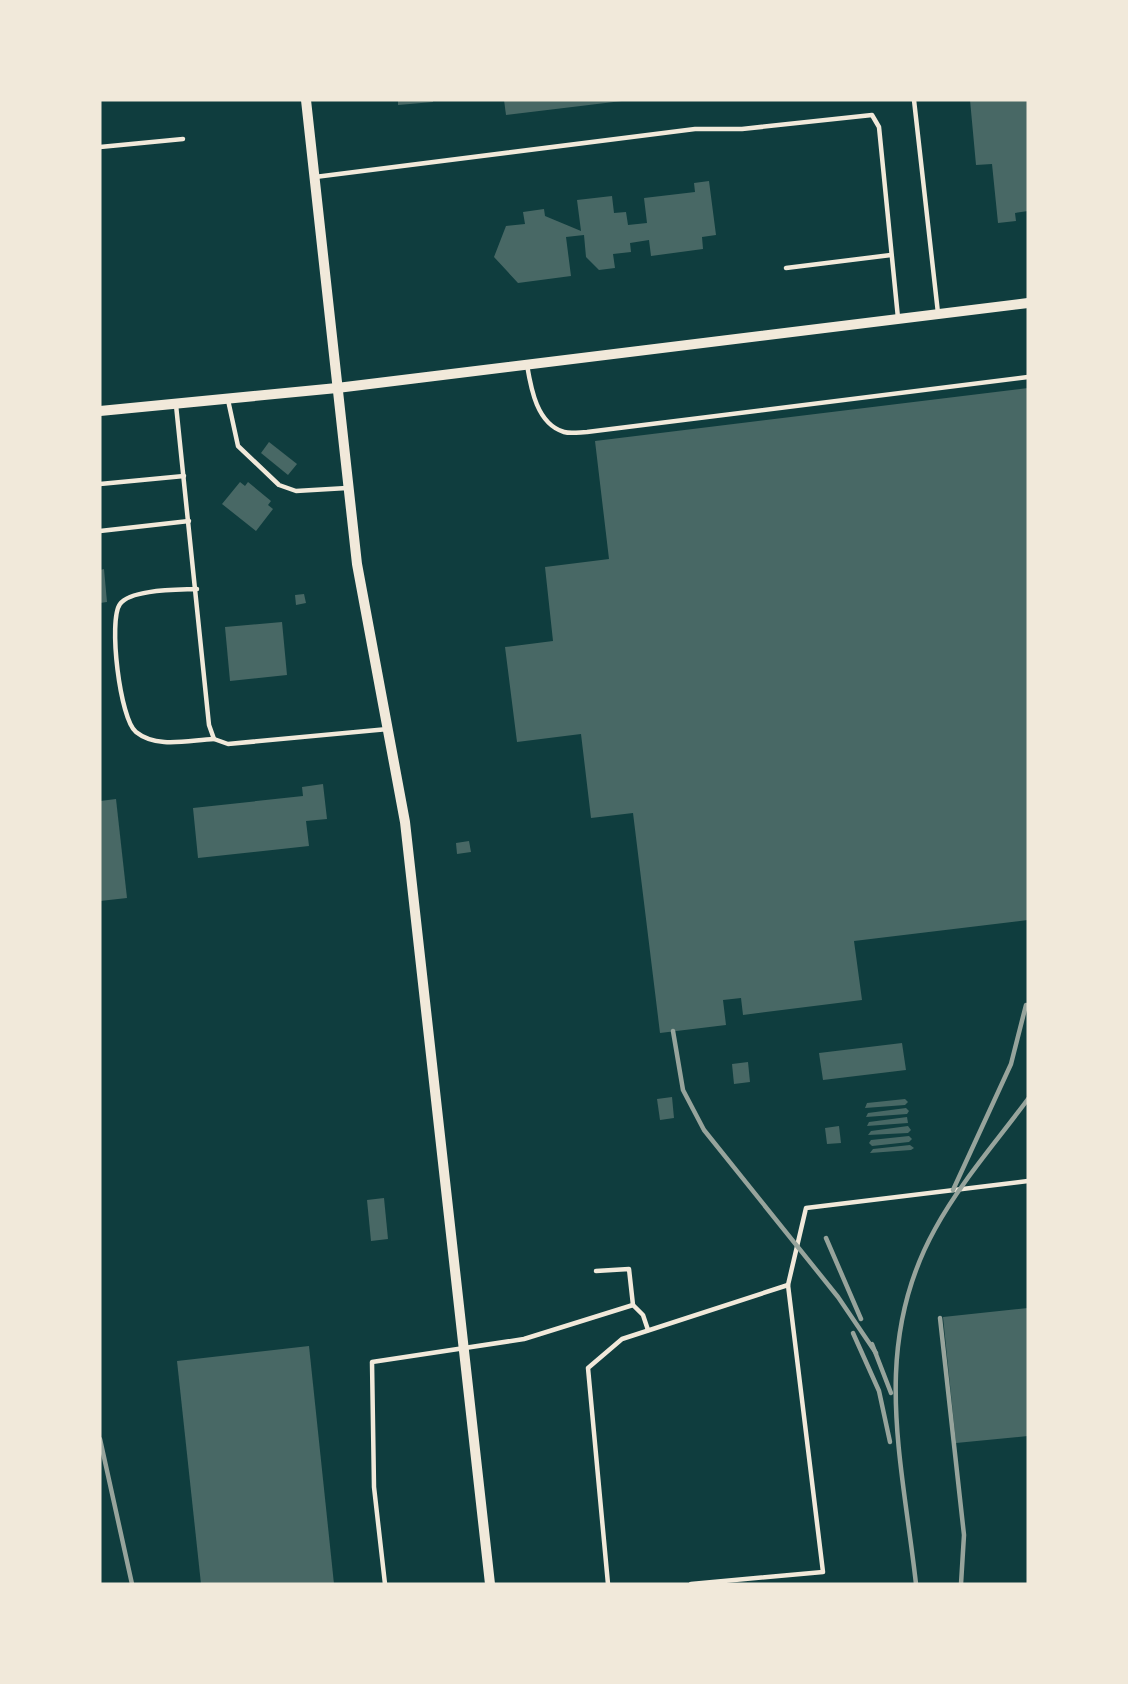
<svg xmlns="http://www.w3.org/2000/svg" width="1128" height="1684" viewBox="0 0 1128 1684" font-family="Inter,sans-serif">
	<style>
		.building { fill: #486865 }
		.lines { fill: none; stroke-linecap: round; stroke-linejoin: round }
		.service { stroke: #f1e9da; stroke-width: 4.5 }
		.tertiary { stroke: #f1e9da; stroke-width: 10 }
		.rail { stroke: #97a49c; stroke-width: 4.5 }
	</style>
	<rect width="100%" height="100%" fill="#0f3d3e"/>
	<g class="building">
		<path d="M398 100H433V102L398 105Z"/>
		<path d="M504 100H622V101L506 115Z"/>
		<path d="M970 100H1028V211L1015 213 1016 221 998 223 992 164 976 165Z"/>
		<path d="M709 181 716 235 702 237 703 249 651 256 649 240 630 243 631 252 613 254 615 268 599 270 586 257 584 235 566 237 571 276 518 283 494 257 506 226 525 224 523 212 544 209 545 216 581 231 577 200 612 196 614 213 626 212 628 225 647 223 644 198 695 192 694 183Z"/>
		<path d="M1028 388V920L854 941 862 1000 743 1015 741 998 723 1000 726 1025 660 1033 633 813 591 818 581 734 517 742 505 647 553 641 545 567 609 559 595 441Z"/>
		<path d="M269 442 297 464 288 475 261 453Z"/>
		<path d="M240 482 245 486 248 482 271 501 268 505 273 509 256 531 222 504Z"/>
		<path d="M104 569 107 602 100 603V570Z"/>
		<path d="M304 594 306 603 296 605 295 595Z"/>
		<path d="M282 622 287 675 230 681 225 627Z"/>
		<path d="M323 784 327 819 306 821 309 846 198 858 193 808 303 796 302 787Z"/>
		<path d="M116 799 127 898 100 901V801Z"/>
		<path d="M469 841 471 852 457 854 456 843Z"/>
		<path d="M902 1043 906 1070 823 1080 819 1053Z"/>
		<path d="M748 1062 750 1082 734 1084 732 1064Z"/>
		<path d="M672 1097 674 1118 660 1120 657 1099Z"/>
		<path d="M905 1099 908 1102 905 1105 865 1108 867 1103Z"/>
		<path d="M906 1108 909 1111 907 1114 866 1117 868 1113Z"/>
		<path d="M907 1117 908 1123 867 1126 869 1122Z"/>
		<path d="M839 1126 841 1143 827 1144 825 1128Z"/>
		<path d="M908 1126 911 1130 908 1133 868 1135 871 1131Z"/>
		<path d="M909 1136 912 1139 909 1142 872 1146 869 1143 871 1140Z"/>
		<path d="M910 1145 914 1148 911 1150 870 1153 873 1149Z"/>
		<path d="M384 1198 388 1239 371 1241 367 1200Z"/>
		<path d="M1028 1308V1436L956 1443 943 1317Z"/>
		<path d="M309 1346 334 1584H201L177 1361Z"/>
	</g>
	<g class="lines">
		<g class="service">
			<path d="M914 100 938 313"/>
			<path d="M100 147 183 139"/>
			<path d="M315 177 695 129H742L872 115 879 127 898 318"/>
			<path d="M786 268 891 255"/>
			<path d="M527 365C531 389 537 424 564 432 571 434 581 432 587 432L1028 377"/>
			<path d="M228 400 238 446 279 485 296 491 347 488"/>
			<path d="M176 405 209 725 214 739 228 744 388 729"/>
			<path d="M100 484 184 476"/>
			<path d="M100 531 189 521"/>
			<path d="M197 589C179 590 131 589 120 604 108 620 120 720 136 732 157 749 189 740 214 739"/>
			<path d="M596 1271 629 1269 633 1305 643 1315 648 1330"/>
			<path d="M385 1584 374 1487 372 1362 524 1339 633 1305"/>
			<path d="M608 1584 588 1368 622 1339 788 1285"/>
			<path d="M691 1584 823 1572 788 1285 806 1208 1028 1181"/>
		</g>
		<g class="tertiary">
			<path d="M306 100 357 564 405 822 490 1584"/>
			<path d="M100 411 337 388 1028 303"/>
		</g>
		<g class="rail">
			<path d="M673 1031 683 1090 704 1130 838 1297 876 1353"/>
			<path d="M953 1190 1011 1064 1026 1005"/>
			<path d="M826 1238 861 1319"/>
			<path d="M940 1318 964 1535 961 1584"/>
			<path d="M853 1333 879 1391 890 1442"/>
			<path d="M872 1344 891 1393"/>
			<path d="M100 1439 132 1584"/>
			<path d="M916 1584C902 1459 870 1346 935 1229 960 1183 997 1141 1028 1099"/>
		</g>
	</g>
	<rect width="1128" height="1684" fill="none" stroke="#f1e9da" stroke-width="203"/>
</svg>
